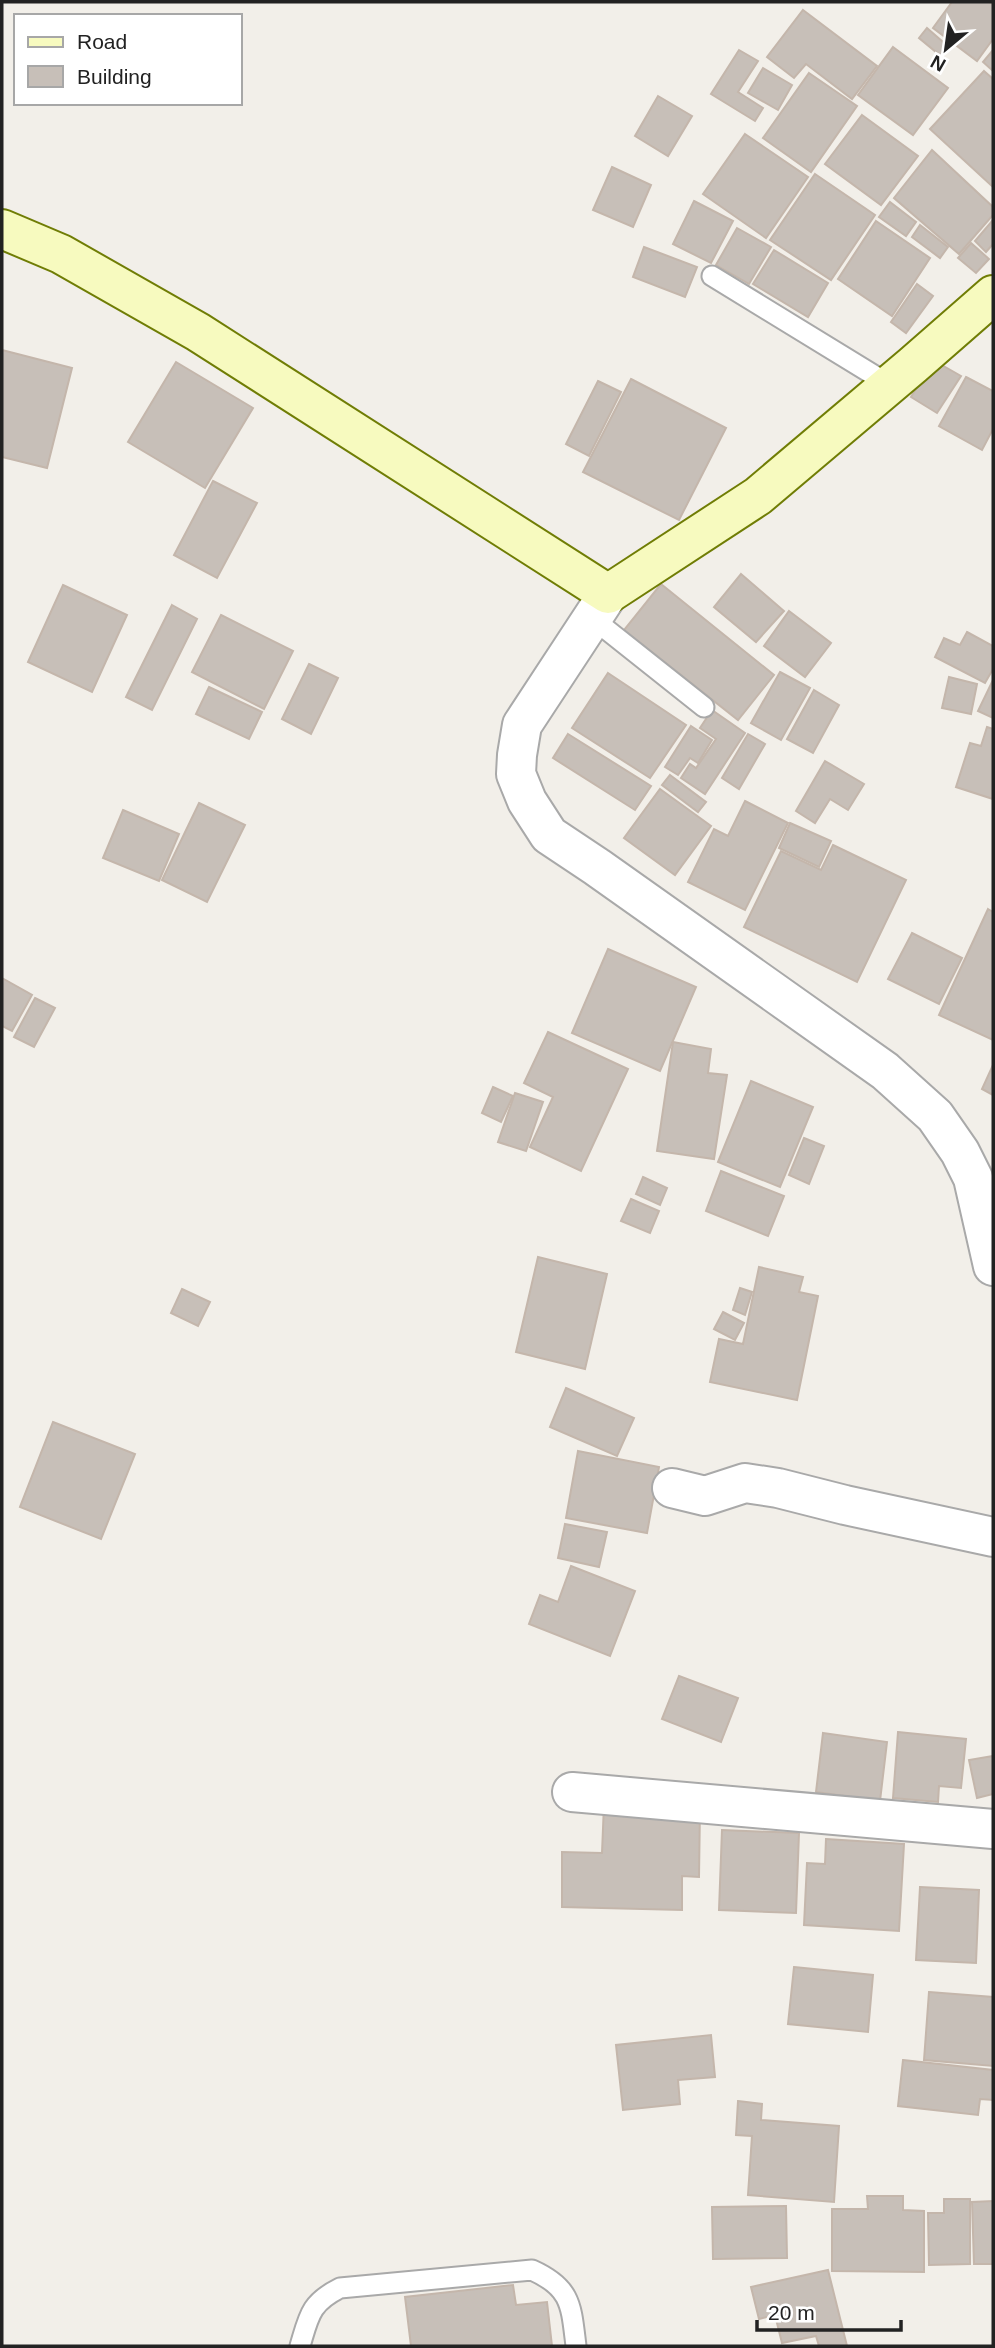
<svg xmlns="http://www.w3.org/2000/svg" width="995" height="2348" viewBox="0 0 995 2348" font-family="Arial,sans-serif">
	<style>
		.building { fill: #c7bfb8; stroke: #c4b6ab; stroke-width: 2 }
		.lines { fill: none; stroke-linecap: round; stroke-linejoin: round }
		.lane-casing { stroke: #a9a9a9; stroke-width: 23 }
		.street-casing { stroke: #a9a9a9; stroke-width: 42 }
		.secondary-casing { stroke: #707d05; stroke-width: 42 }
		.lane { stroke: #fff; stroke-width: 19 }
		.street { stroke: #fff; stroke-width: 38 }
		.secondary { stroke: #f7fabf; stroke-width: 38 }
	</style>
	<rect width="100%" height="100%" fill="#f2efe9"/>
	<g class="building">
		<path d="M952 2H989L993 5V39L977 61 933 28Z"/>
		<path d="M803 10 877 66 852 99 806 64 794 78 767 57Z"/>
		<path d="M927 28 950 48 942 57 919 38Z"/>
		<path d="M893 47 948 88 913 135 858 95Z"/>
		<path d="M739 50 758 61 738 92 763 108 755 121 711 94Z"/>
		<path d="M993 50V71L983 62Z"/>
		<path d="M763 68 792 85 778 110 748 93Z"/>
		<path d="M984 71 993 79V187L930 129Z"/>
		<path d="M809 73 857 106 811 172 763 138Z"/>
		<path d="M658 96 692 116 668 156 635 136Z"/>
		<path d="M862 115 918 156 881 205 825 164Z"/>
		<path d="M745 134 808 177 766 238 703 194Z"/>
		<path d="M932 150 993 207V215L959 254 894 198Z"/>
		<path d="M612 167 651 185 633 227 593 210Z"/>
		<path d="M815 174 875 215 831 280 770 240Z"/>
		<path d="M694 201 733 221 711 263 673 244Z"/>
		<path d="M890 202 916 222 906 236 879 217Z"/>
		<path d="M993 220V244L986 252 975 241Z"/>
		<path d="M876 221 930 258 892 316 838 279Z"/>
		<path d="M920 225 948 247 940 258 912 237Z"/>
		<path d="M737 228 771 247 749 284 716 265Z"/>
		<path d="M971 243 989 259 976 273 958 258Z"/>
		<path d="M644 247 697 267 685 297 633 277Z"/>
		<path d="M774 250 828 283 808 317 753 284Z"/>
		<path d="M917 284 933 296 906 333 891 322Z"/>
		<path d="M2 350 72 368 47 468 2 457Z"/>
		<path d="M933 360 961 376 937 413 911 397Z"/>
		<path d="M176 362 253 408 205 488 128 442Z"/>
		<path d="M966 377 993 391V429L982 450 939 426Z"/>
		<path d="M631 379 726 428 679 520 583 472Z"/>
		<path d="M598 381 621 392 589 456 566 444Z"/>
		<path d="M213 481 257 503 217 578 174 555Z"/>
		<path d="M741 574 784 611 756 642 714 607Z"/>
		<path d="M661 584 774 675 738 720 624 630Z"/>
		<path d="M63 585 127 615 92 692 28 662Z"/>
		<path d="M172 605 197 619 152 710 126 697Z"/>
		<path d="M789 611 831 643 805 677 764 646Z"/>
		<path d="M221 615 293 651 264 709 192 672Z"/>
		<path d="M967 632 993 646V669L985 683 935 657 944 638 960 645Z"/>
		<path d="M309 664 338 678 311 734 282 719Z"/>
		<path d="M780 672 810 688 781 740 751 723Z"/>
		<path d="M608 673 686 725 650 778 572 728Z"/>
		<path d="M949 677 977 684 971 714 942 708Z"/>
		<path d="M993 680V718L978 711Z"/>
		<path d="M209 687 262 712 249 739 196 714Z"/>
		<path d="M814 690 839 705 813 753 787 739Z"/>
		<path d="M712 710 745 733 705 794 681 778 690 764 696 768 716 739 700 728Z"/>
		<path d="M691 726 712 740 698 763 690 758 678 775 665 767Z"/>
		<path d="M987 727 993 729V799L956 787 970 743 981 746Z"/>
		<path d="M568 734 651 786 635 810 553 758Z"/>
		<path d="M748 734 765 744 739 789 722 778Z"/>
		<path d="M825 761 864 784 848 810 830 799 815 823 796 811Z"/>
		<path d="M670 775 706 802 698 812 662 785Z"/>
		<path d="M660 789 711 826 675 875 624 838Z"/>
		<path d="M745 801 788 823 745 910 688 882 714 829 728 836Z"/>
		<path d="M199 803 245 825 207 902 162 880Z"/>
		<path d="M123 810 179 834 159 881 103 858Z"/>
		<path d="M790 823 831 841 819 867 779 848Z"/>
		<path d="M833 845 906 880 857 982 744 927 781 851 821 870Z"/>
		<path d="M988 909 993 912V1040L939 1015Z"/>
		<path d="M912 933 962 958 939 1004 888 979Z"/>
		<path d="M608 949 696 987 660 1071 572 1033Z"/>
		<path d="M2 978 32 995 12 1031 2 1026Z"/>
		<path d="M35 998 55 1008 34 1047 14 1037Z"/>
		<path d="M548 1032 628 1069 581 1171 530 1147 553 1097 524 1083Z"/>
		<path d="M673 1042 711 1049 708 1073 727 1075 714 1159 657 1151Z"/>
		<path d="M993 1065V1095L982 1089Z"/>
		<path d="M751 1081 813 1107 780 1187 718 1162Z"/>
		<path d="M493 1087 513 1096 501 1122 482 1113Z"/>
		<path d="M515 1093 543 1102 526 1151 498 1142Z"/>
		<path d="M804 1138 824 1146 809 1184 789 1175Z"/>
		<path d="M721 1171 784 1196 768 1236 706 1211Z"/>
		<path d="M643 1177 667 1188 660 1205 636 1194Z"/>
		<path d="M631 1199 659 1211 650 1233 621 1221Z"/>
		<path d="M538 1257 607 1274 585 1369 516 1352Z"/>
		<path d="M759 1267 803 1277 799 1292 818 1296 797 1400 710 1382 719 1339 743 1344Z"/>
		<path d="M740 1288 752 1292 745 1315 733 1310Z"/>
		<path d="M182 1289 210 1302 198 1326 171 1313Z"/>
		<path d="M723 1312 744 1323 735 1340 714 1329Z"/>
		<path d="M566 1388 634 1418 617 1456 550 1427Z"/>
		<path d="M53 1422 135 1454 101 1539 20 1507Z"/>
		<path d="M578 1451 659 1467 647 1533 566 1518Z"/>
		<path d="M565 1524 607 1532 599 1567 558 1558Z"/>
		<path d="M571 1566 635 1591 610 1656 529 1624 540 1595 558 1602Z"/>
		<path d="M679 1676 738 1698 721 1742 662 1719Z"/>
		<path d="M898 1732 966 1739 961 1788 939 1786 938 1802 893 1798Z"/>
		<path d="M823 1733 887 1742 880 1801 816 1792Z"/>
		<path d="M993 1756V1794L977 1798 969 1760Z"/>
		<path d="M604 1804 700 1807 699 1877 682 1876V1910L562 1907V1852L602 1853Z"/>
		<path d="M722 1830 799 1833 796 1913 719 1910Z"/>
		<path d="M826 1839 904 1844 899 1931 804 1925 807 1863 825 1864Z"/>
		<path d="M920 1887 979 1890 976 1963 916 1960Z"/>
		<path d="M794 1967 873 1975 868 2032 788 2024Z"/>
		<path d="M929 1992 993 1997V2066L924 2060Z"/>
		<path d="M711 2035 715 2077 678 2080 680 2104 623 2110 616 2045Z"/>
		<path d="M903 2060 993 2070V2100L980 2099 978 2115 898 2106Z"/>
		<path d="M738 2101 762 2104 761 2120 839 2126 834 2202 748 2195 752 2136 736 2135Z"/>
		<path d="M867 2196H903V2210L924 2211V2272L832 2271V2209H868Z"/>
		<path d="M944 2199H970V2264L929 2265 928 2213H944Z"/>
		<path d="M993 2201V2264H974L972 2202Z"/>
		<path d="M786 2206 787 2258 713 2259 712 2207Z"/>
		<path d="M828 2270 847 2346H819L816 2336 782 2343 775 2315 759 2319 751 2287Z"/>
		<path d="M513 2285 516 2305 547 2302 552 2346H411L405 2297Z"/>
	</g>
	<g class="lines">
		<defs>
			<g id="lane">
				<path d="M712 276 890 385"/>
				<path d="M592 618 704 707"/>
				<path d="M300 2346C309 2316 310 2303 340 2288L532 2270C572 2288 571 2306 576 2346"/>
			</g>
			<g id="street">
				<path d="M608 594 522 725 517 755 516 774 527 801 549 835 597 867 885 1071 935 1116 960 1152 973 1178 993 1266"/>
				<path d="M672 1488 705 1496 745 1483 778 1488 845 1505 993 1537"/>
				<path d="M572 1792 993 1829"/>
			</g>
			<path id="secondary" d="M2 229 61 254 198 332 608 594 758 496 913 365 993 295"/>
		</defs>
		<use href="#lane" class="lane-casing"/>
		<use href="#street" class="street-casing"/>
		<use href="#secondary" class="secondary-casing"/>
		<use href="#lane" class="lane"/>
		<use href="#street" class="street"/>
		<use href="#secondary" class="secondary"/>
	</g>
	<rect width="995" height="2348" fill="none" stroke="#222222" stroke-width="7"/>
	<rect x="14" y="14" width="228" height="91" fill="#ffffff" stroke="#a7a7a7" stroke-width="2"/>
	<rect x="28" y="37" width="35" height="10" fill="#f7fabf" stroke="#a7a7a7" stroke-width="2"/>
	<text x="77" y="49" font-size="21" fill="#222222">Road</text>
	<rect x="28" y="66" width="35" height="21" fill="#c7bfb8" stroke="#a7a7a7" stroke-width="2"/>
	<text x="77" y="84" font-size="21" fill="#222222">Building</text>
	<g transform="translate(946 49) rotate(209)" stroke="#ffffff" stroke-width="5" paint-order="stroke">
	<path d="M0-5L12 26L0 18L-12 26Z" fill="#222222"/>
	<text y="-10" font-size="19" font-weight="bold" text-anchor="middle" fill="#222222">N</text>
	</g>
	<path d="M757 2320v10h144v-10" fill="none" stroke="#222222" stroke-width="3.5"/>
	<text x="768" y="2320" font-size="21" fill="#222222" stroke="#ffffff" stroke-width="5" paint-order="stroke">20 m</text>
</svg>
